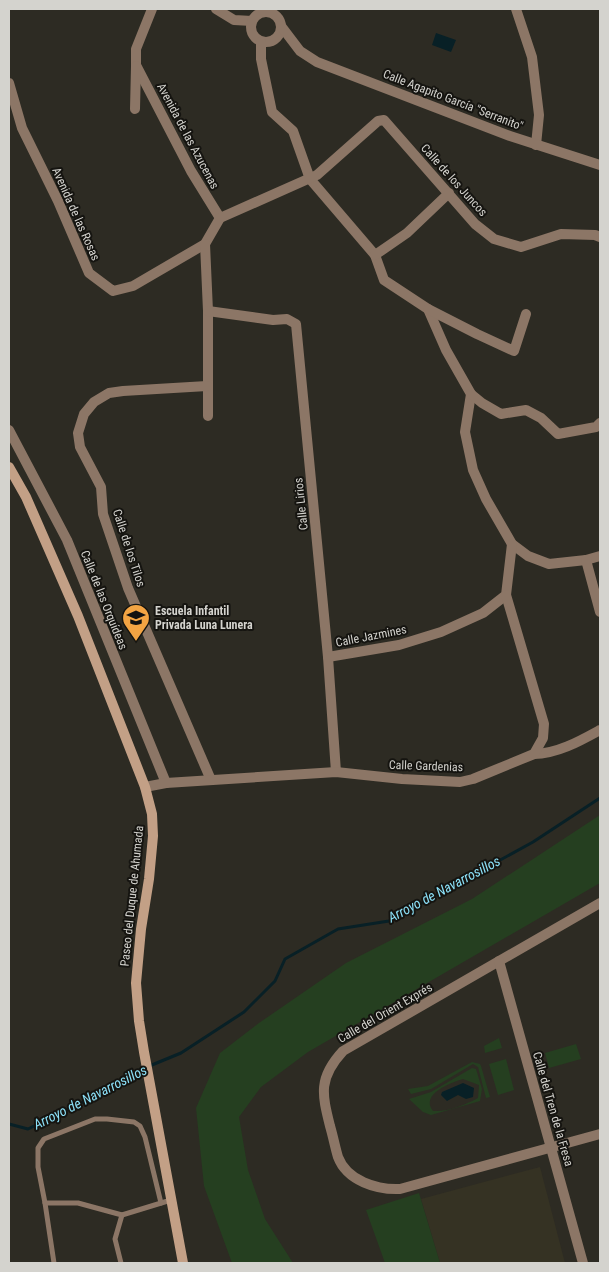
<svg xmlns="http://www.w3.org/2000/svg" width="609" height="1272" viewBox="0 0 609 1272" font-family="'Roboto Condensed',sans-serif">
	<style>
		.built { fill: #353223 }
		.green { fill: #253f20; fill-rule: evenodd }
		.water { fill: #082026 }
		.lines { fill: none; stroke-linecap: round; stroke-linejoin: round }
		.stream { stroke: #082026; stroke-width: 3 }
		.service { stroke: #8c7666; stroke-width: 5 }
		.minor { stroke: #8c7666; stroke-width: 10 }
		.secondary { stroke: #c3a086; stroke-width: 10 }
		.labels { text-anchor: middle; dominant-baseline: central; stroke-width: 4; stroke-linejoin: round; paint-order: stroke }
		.street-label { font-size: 12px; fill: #d4d3ce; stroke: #151410 }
		.poi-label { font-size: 12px; font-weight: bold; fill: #d4d3ce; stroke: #151410; text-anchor: start }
		.water-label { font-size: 14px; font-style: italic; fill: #8ce1f8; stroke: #151410 }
	</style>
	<rect width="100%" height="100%" fill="#2d2b23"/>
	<path class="built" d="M540 1167 565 1263H440L421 1199Z"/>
	<g class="green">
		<path d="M600 815V883L308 1052 261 1087 239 1117 248 1170 265 1219 293 1263H232L204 1186 196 1108 220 1053 259 1023 346 963 472 899Z"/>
		<path d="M499 1038 502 1048 485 1053 484 1046Z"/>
		<path d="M576 1044 581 1059 549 1068 545 1053Z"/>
		<path d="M506 1059 514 1090 498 1095 489 1064Z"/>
		<path d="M472 1062 480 1064 481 1066 490 1097 486 1098 478 1067 473 1064 431 1089 411 1094 408 1089 428 1086Z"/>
		<path d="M472 1068 476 1069 482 1089 480 1101 431 1115 423 1112 409 1099 431 1092ZM463 1079 479 1085 478 1098C465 1105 448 1112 433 1111 420 1094 450 1083 463 1079Z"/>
		<path d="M419 1193 440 1263H385L366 1210Z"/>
	</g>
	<g class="water">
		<path d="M436 33 456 40 451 52 432 45Z"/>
		<path d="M463 1083 474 1088 473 1097 466 1099 458 1095 447 1101 441 1095 442 1092Z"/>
	</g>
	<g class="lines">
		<path class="stream" d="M9 1124 28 1129 113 1087 125 1076 181 1053 244 1012 275 981 285 959 338 929 389 921 533 842 600 798"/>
		<g class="service">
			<path d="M45 1203 38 1167V1148L44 1139 95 1119H107L134 1122 140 1126 145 1137 161 1203"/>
			<path d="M54 1263 45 1203H78L122 1215"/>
			<path d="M121 1263 115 1239 122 1215 171 1200"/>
		</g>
		<g class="minor">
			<path d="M152 9 136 49V65L191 171 220 218"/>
			<path d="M216 9 234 20 252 21"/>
			<path d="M516 9 532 57 539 115 536 145"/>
			<circle cx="266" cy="27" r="15"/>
			<path d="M281 26 300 51 317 62 510 136 600 165"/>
			<path d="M261 42V59L272 112 293 131 310 179 375 255 384 280 428 309 446 350 471 394 465 432 473 470 486 499 512 544 528 556 549 564 586 560 600 556"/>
			<path d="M9 83 22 128 58 201 89 273 113 291 133 286 205 244 220 218 317 175 378 121 384 120 475 224 494 239 521 247 561 234 595 235 600 237"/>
			<path d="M135 109 136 66"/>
			<path d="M205 244 208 311V416"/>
			<path d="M375 255 407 233 449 193"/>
			<path d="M428 309 477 334 514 351 526 314"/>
			<path d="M208 311 273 320 287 319 296 324 328 657 336 772"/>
			<path d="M207 386 123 391 109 393 94 402 84 414 78 433 80 447 101 487 103 514 128 588 211 780"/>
			<path d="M471 394 482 403 501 414 526 410 541 418 558 434 596 427 600 423"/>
			<path d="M9 430 67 540 166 783"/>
			<path d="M586 560 600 612"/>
			<path d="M328 657 399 645 441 632 483 613 506 595 512 544"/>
			<path d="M534 754C557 754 580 741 600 730"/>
			<path d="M145 787 166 783 336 772 402 779 460 782 473 779 534 754 543 738 544 724 506 595"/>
			<path d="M600 903 343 1051C318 1078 322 1094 330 1126 333 1136 335 1147 338 1157 347 1181 377 1190 400 1189L600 1134"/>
			<path d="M499 961 583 1263"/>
		</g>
		<path class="secondary" d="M9 467 26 497 78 616 145 787 152 814 153 836 149 879 141 929 136 983 139 1021 144 1052 183 1263"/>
	</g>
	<defs>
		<symbol id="school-pin" viewBox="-11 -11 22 30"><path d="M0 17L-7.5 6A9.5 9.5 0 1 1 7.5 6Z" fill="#f3a443" stroke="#151410"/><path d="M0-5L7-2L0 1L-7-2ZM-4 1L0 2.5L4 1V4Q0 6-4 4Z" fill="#111"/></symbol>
	</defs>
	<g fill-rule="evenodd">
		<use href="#school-pin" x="120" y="602" width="32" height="43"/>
	</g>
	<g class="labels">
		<g class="street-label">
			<text transform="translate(453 100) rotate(21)">Calle Agapito García "Serranito"</text>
			<text transform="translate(188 136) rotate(62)">Avenida de las Azucenas</text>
			<text transform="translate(454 180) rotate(48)">Calle de los Juncos</text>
			<text transform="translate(76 214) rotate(66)">Avenida de las Rosas</text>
			<text transform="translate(301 504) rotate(-96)">Calle Lirios</text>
			<text transform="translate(129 548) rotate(72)">Calle de los Tilos</text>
			<text transform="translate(104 600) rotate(68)">Calle de las Orquídeas</text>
			<text transform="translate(371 636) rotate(-11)">Calle Jazmines</text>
			<text transform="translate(426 766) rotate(2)">Calle Gardenias</text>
			<text transform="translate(132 896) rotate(-84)">Paseo del Duque de Ahumada</text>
			<text transform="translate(385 1013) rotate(-30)">Calle del Orient Exprés</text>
			<text transform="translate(553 1109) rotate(74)">Calle del Tren de la Fresa</text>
		</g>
		<g class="poi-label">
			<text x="155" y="611">Escuela Infantil<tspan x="155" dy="14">Privada Luna Lunera</tspan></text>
		</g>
		<g class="water-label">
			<text transform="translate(444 889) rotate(-28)">Arroyo de Navarrosillos</text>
			<text transform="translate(90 1097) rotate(-27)">Arroyo de Navarrosillos</text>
		</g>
	</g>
	<rect width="609" height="1272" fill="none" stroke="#d4d3ce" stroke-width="20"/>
</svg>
